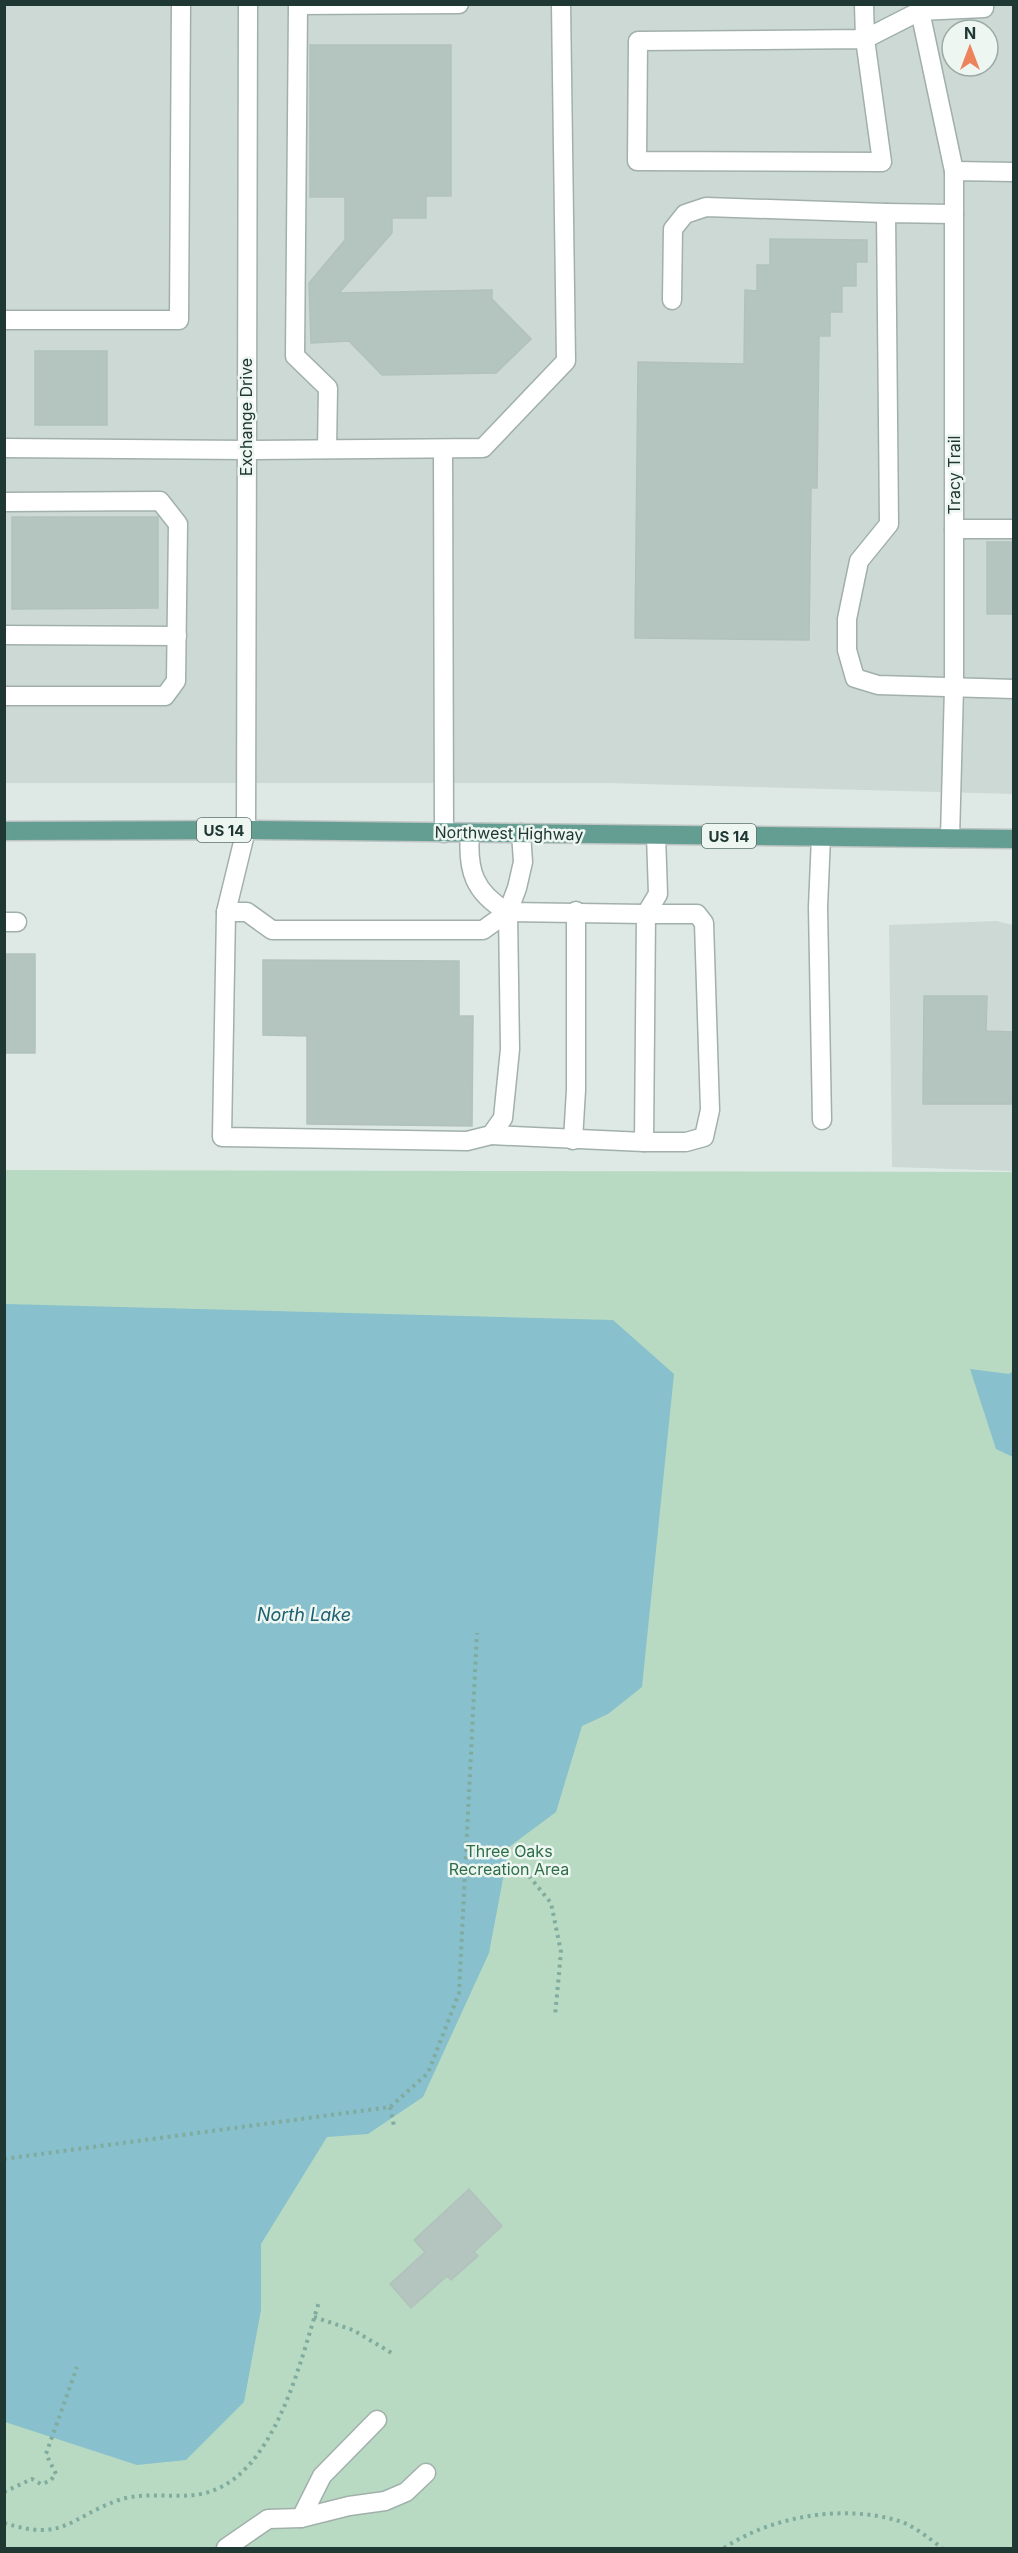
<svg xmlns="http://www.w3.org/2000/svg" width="1018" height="2553" viewBox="0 0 1018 2553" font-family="Inter,sans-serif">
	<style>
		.built { fill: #cdd9d4; fill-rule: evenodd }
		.green { fill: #b8dac2 }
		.water { fill: #88c0cd }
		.building { fill: #b4c4be; stroke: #b1c2bc; stroke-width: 1.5 }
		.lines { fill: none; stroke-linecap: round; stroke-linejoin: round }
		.minor-casing { stroke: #a1b0ac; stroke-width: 21 }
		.major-casing { stroke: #bcc3c2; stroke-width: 21 }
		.path { stroke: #80ac9f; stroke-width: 4; stroke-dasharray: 3 4.5; stroke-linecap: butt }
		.minor { stroke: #fff; stroke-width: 18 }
		.major { stroke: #649d91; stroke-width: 18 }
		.labels { text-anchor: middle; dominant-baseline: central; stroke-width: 5; stroke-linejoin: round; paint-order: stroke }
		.shield { fill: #eef6f2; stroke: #5e716c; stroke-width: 1.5 }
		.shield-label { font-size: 15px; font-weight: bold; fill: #203833 }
		.street-label { font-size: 16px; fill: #203833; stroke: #eef6f2 }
		.park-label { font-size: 16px; fill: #2d6d48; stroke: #eef6f2 }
		.water-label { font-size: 18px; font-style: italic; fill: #1e6071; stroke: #eef6f2 }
	</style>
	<rect width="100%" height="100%" fill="#dee9e5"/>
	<g class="built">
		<path d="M5 5H1013V794L606 783H5ZM952 30H988V66H952Z"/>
		<path d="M996 921 1013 925V1171L892 1167 889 925Z"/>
	</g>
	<path class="green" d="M4 1170 1013 1172V2548H5Z"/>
	<g class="water">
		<path d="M5 1304 613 1320 674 1374 642 1687 608 1714 582 1726 556 1812 509 1847 489 1953 423 2097 368 2134 327 2137 261 2244V2310L244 2402 186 2460 137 2465 5 2422Z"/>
		<path d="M970 1369 1009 1374 1013 1371V1457L996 1449Z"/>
	</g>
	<g class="building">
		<path d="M310 45H451V196H426V218H392V233L339 293 492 290V299L531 339 496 373 382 375 349 341 311 343 309 283 345 240V197H310Z"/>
		<path d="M770 239 867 240V262H856V286H842V312H830V336H819L817 488H811L809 640 635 638 638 362 744 364 745 290 757 291V265H770Z"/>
		<rect x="35" y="351" width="72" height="74"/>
		<path d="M12 517H158V608L12 609Z"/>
		<rect x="987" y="542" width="27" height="72"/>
		<rect x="4" y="954" width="31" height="99"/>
		<path d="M263 960 459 961V1016H473L472 1126 307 1124V1036L263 1035Z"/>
		<path d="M924 996H987L986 1031 1014 1032V1104H923Z"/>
		<path d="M469 2189 502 2226 474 2252 478 2256 451 2280 447 2276 411 2308 390 2284 425 2252 414 2240Z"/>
	</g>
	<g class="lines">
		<defs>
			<g id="minor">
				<path d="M248 4 246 830 226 912 222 1137 467 1141 491 1135 503 1118 510 1049 508 912 517 888 523 862 521 833"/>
				<path d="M864 4 865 39 882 162 637 161 638 41 865 39 920 11 984 8V4"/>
				<path d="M920 11 954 171"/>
				<path d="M954 214 886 213 889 524 859 561 847 619V650L855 678 878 685 1014 689"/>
				<path d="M672 300 673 229 685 214 706 207 886 213"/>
				<path d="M4 320H179L181 4"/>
				<path d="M4 448 246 450 483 448 566 361 561 4"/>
				<path d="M327 449 328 388 295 356 298 5 459 4"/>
				<path d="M443 449 444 833"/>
				<path d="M4 502 160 501 178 524 176 681 165 696H4"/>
				<path d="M954 529H1014"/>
				<path d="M4 635 177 636"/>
				<path d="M470 833C467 870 474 893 508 912L646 914 644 1142"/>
				<path d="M821 837 818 907 822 1120"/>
				<path d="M950 838 954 688V171L1014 172"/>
				<path d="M226 912H247L272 930H483L508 912"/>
				<path d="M4 922H17"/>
				<path d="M491 1135 644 1142H686L704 1137 710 1110 704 923 697 914H646L658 894 656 835"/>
				<path d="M573 1140 576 1090V911"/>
				<path d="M301 2518 322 2476 377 2420"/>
				<path d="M226 2548 268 2519 301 2518 349 2506 385 2501 406 2492 426 2473"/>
			</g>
			<path id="major" d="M4 831 246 830 1014 839"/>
		</defs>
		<use href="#minor" class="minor-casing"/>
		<use href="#major" class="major-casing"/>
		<g class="path">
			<path d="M529 1876 551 1903 561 1952 555 2016"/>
			<path d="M390 2107 394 2126"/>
			<path d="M4 2159 390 2107 428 2073 459 1993 477 1633"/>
			<path d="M314 2317 353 2330 395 2355"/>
			<path d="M4 2492 32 2479 41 2484 50 2481 56 2474 46 2454 77 2367"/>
			<path d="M4 2523C65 2542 68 2518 119 2500 144 2491 175 2499 201 2494 274 2480 300 2362 319 2302"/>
			<path d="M724 2548C772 2516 843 2504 899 2521 913 2525 930 2539 942 2548"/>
		</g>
		<use href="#minor" class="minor"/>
		<use href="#major" class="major"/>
	</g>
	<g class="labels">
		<g class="shield">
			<rect x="197" y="818" width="54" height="24" rx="4.5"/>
			<rect x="702" y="824" width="54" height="24" rx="4.5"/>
		</g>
		<g class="shield-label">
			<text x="224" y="830">US 14</text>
			<text x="729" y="836">US 14</text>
		</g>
		<g class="street-label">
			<text transform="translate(246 417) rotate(-90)">Exchange Drive</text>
			<text transform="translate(954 475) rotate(-90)">Tracy Trail</text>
			<text transform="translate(509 833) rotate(1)">Northwest Highway</text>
		</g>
		<g class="park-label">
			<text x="509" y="1851">Three Oaks<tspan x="509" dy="18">Recreation Area</tspan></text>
		</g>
		<g class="water-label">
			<text x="304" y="1614">North Lake</text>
		</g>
	</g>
	<rect width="1018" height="2553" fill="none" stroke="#203833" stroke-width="12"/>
	<g transform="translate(970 48)"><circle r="28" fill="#eef6f2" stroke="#9caaa6" stroke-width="1.5"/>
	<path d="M0-4.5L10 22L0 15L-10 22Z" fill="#ec835a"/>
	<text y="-9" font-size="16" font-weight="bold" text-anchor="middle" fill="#203833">N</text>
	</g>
</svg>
